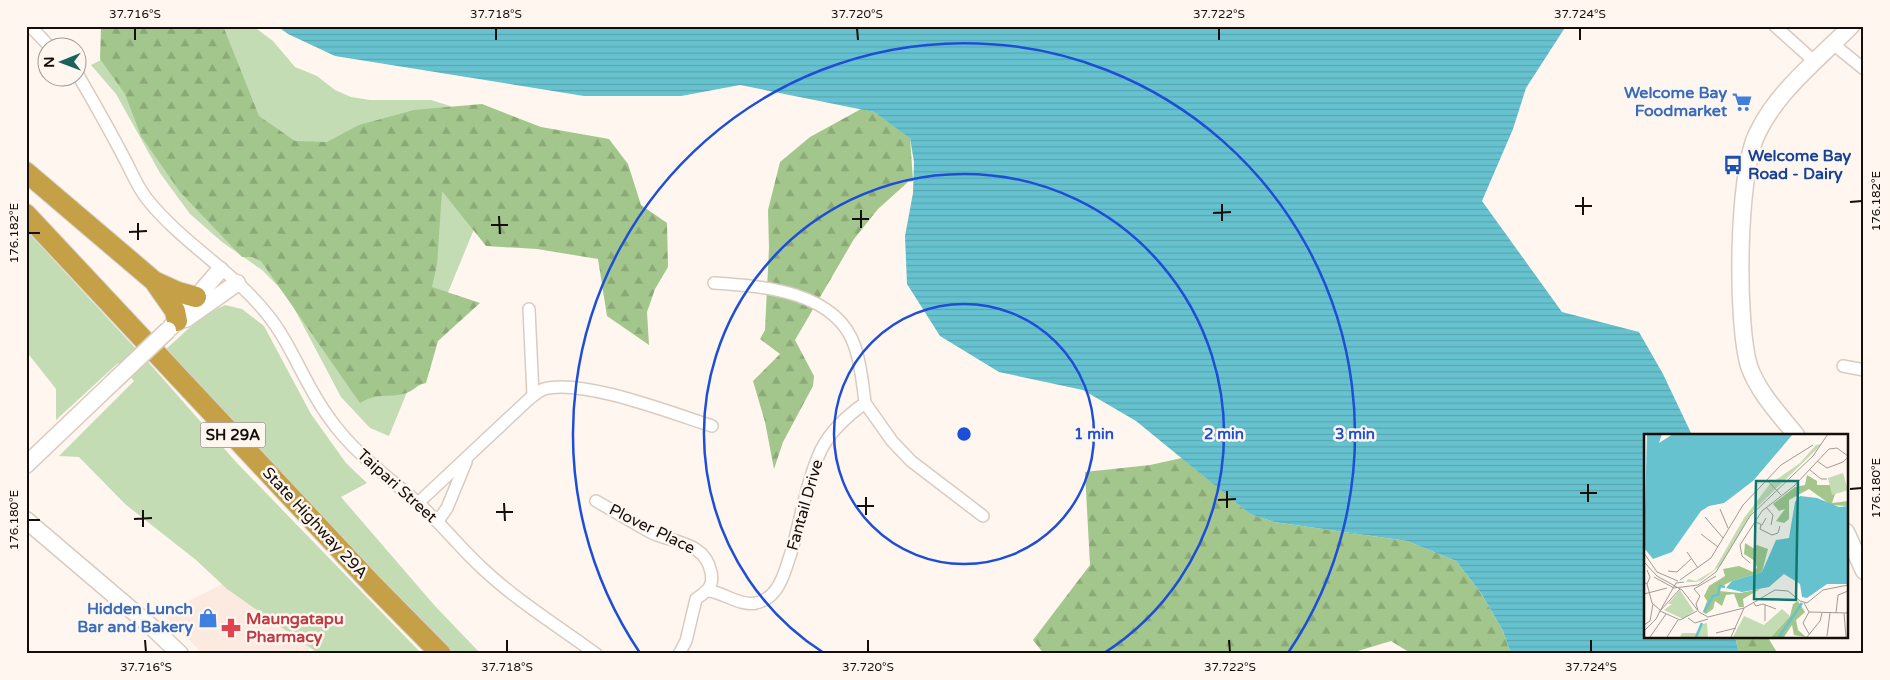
<svg xmlns="http://www.w3.org/2000/svg" width="1890" height="680" viewBox="0 0 1890 680" font-family="'Varela Round',sans-serif">
	<style>
		.commercial { fill: #fceae0 }
		.grass { fill: #c3dcb3 }
		.forest { fill: url(#forest-firs) }
		.water { fill: url(#water-rules) }
		.lines { fill: none; stroke-linecap: round; stroke-linejoin: round }
		.street-casing { stroke: #d9cbc0; stroke-width: 14 }
		.secondary-casing { stroke: #d9cbc0; stroke-width: 19 }
		.highway-casing { stroke: #d5d4d3; stroke-width: 22 }
		.street { stroke: #fff; stroke-width: 11 }
		.secondary { stroke: #fff; stroke-width: 16 }
		.highway { stroke: #c6a046; stroke-width: 20 }
		.secondary-bridge-casing { stroke: #d9cbc0; stroke-width: 19; stroke-linecap: butt }
		.secondary-bridge { stroke: #fff; stroke-width: 16 }
		.ticks { fill: none; stroke: #140f0b; stroke-width: 2 }
		.ring { fill: none; stroke: #1d4ed8; stroke-width: 2.5 }
		.labels { text-anchor: middle; dominant-baseline: central; stroke-width: 5; stroke-linejoin: round; paint-order: stroke }
		.shield { fill: #fff6ef; stroke: #5a544f; stroke-width: 1 }
		.shield-label { font-size: 15px; font-weight: bold; fill: #140f0b }
		.shop-label { font-size: 16px; font-weight: bold; fill: #366cbe; stroke: #fff6ef; text-anchor: end }
		.transit-label { font-size: 16px; font-weight: bold; fill: #164399; stroke: #fff6ef; text-anchor: start }
		.street-label { font-size: 16px; fill: #140f0b; stroke: #fff6ef }
		.health-label { font-size: 16px; font-weight: bold; fill: #be3a42; stroke: #fff6ef; text-anchor: start }
		.inset-river { fill: none; stroke: #66c2cf; stroke-width: 2.5 }
		.inset-road { fill: none; stroke: #a19a94; stroke-width: 1 }
		.view { fill: #0f766e; fill-opacity: 0.15; stroke: #0f766e; stroke-width: 2.5 }
		.inset-edge { fill: none; stroke: #140f0b; stroke-width: 2.5 }
		.centre { fill: #1d4ed8; stroke: #fff6ef; stroke-width: 2.5 }
		.ring-label { font-size: 15px; text-anchor: middle; font-weight: bold; fill: #1d4ed8; stroke: #fff6ef; stroke-width: 5; stroke-linejoin: round; paint-order: stroke }
		.neatline { fill: none; stroke: #140f0b; stroke-width: 2 }
		.ticks-label { font-size: 12px; text-anchor: middle; fill: #140f0b }
	</style>
	<defs>
		<pattern id="forest-firs" width="22" height="20" patternUnits="userSpaceOnUse" patternTransform="scale(1.25)"><rect width="22" height="20" fill="#a2c68b"/><path d="M5 1l3.5 6h-7zM16 11l3.5 6h-7z" fill="#8ba977"/></pattern>
		<pattern id="water-rules" width="6" height="5" patternUnits="userSpaceOnUse" patternTransform="scale(1.25)"><rect width="6" height="5" fill="#66c2cf"/><path d="M0 2.5h6" fill="none" stroke="#58a6b0"/></pattern>
	</defs>
	<rect width="100%" height="100%" fill="#fff6ef"/>
	<path class="commercial" d="M222 584 227 589 311 648 305 654H203L163 614Z"/>
	<g class="grass">
		<path d="M168 26H253L273 41 295 67 317 76 335 90 351 97 370 100H431L516 127 389 436 370 428 341 397 287 295 262 270 222 242 190 214 160 173 116 94 91 65Z"/>
		<path d="M26 230 150 364 236 462 422 654H319L227 589 196 560 125 504 79 457 59 456 134 381 118 363 56 420V389L26 351Z"/>
		<path d="M225 305 242 309 264 326 311 414 346 463 367 483 341 497 435 606 481 654H451L164 351C183 334 201 315 225 305Z"/>
	</g>
	<g class="forest">
		<path d="M101 26H223L259 116 295 141 327 142 359 125 414 110 482 104 541 127 609 139 628 164 641 205 667 223 668 267 655 289 647 312 649 345 607 316 598 259 537 249 486 246 442 191 437 264 432 287 480 303 438 341 426 383C417 384 414 391 406 393 388 399 380 391 360 403L261 261 252 257H242L180 192 141 136 125 94 100 59Z"/>
		<path d="M861 109 874 112 910 137 913 181 908 182 878 209 854 239 795 340 814 376 813 386 783 442 774 469 765 422 753 381 780 354 760 339 765 330 769 248 768 210 780 162 810 137Z"/>
		<path d="M1182 458 1250 514 1274 522 1407 541 1456 561 1481 593 1503 631 1511 654H1412L1391 641 1348 654H1044L1033 640 1090 565 1085 472 1150 465Z"/>
		<path d="M1735 636H1767L1778 654H1739Z"/>
	</g>
	<path class="water" d="M277 26H1566L1526 88 1513 129 1482 201 1562 312 1639 332 1663 374 1692 435H1645V636H1735L1739 654H1511L1503 631 1481 593 1456 561 1407 541 1274 522 1250 514 1136 421 1083 390 999 372 940 336 907 284 905 236 913 193 914 162 910 138 874 112 740 85 681 96H584L335 56 288 34Z"/>
	<g class="lines">
		<defs>
			<g id="street">
				<path d="M30 26 51 48"/>
				<path d="M1775 26 1815 62"/>
				<path d="M1833 44 1864 69"/>
				<path d="M78 75C93 101 108 127 122 154 131 170 136 185 147 199 182 243 233 271 267 314 293 346 305 386 330 419 354 453 387 476 418 503 441 523 460 548 482 568 517 601 558 626 596 654"/>
				<path d="M529 309 533 395"/>
				<path d="M1843 366 1864 370"/>
				<path d="M865 403 892 441 911 461 983 516"/>
				<path d="M596 501C614 511 632 522 650 532 672 543 705 541 711 572 714 587 707 591 696 599L686 641 679 654"/>
				<path d="M418 503 528 400C533 396 538 391 544 389 582 378 674 414 712 426"/>
				<path d="M438 521 447 508 466 462"/>
				<path d="M709 591C725 593 739 606 756 603 765 601 772 596 777 588 784 578 787 564 791 553 801 519 806 483 821 450 831 430 847 416 865 403 863 385 861 365 855 347 837 291 762 286 714 283"/>
			</g>
			<g id="secondary">
				<path d="M186 319 237 283"/>
				<path d="M171 327 220 270"/>
				<path d="M1796 435C1779 414 1758 392 1749 366 1736 322 1737 175 1757 134 1777 91 1819 59 1851 26"/>
				<path d="M26 465 113 382"/>
				<path d="M26 520 154 629 180 654"/>
				<path d="M1846 532 1864 571"/>
			</g>
			<g id="highway">
				<path d="M26 172 154 281 175 311 177 321"/>
				<path d="M26 214 373 585 441 654"/>
				<path d="M156 282 178 292 196 297"/>
			</g>
		</defs>
		<use href="#street" class="street-casing"/>
		<use href="#secondary" class="secondary-casing"/>
		<use href="#highway" class="highway-casing"/>
		<use href="#street" class="street"/>
		<use href="#secondary" class="secondary"/>
		<use href="#highway" class="highway"/>
		<defs>
			<path id="secondary-bridge" d="M113 382 168 330"/>
		</defs>
		<use href="#secondary-bridge" class="secondary-bridge-casing"/>
		<use href="#secondary-bridge" class="secondary-bridge"/>
	</g>
	<path class="ticks" d="M135 28V40M496 28V40M857 28 858 40M1219 28V40M1580 28V40M1583 197V215M1850 202 1862 201M1222 204V221M1575 206H1592M861 210V228M1213 213 1231 212M499 216 500 234M852 219H869M138 223V240M491 225H508M129 232 147 231M28 233H40M1588 484V502M1850 489 1862 488M1227 491V508M1580 493H1597M866 497V515M1218 500 1236 499M504 503 505 521M857 506H874M143 510V527M496 512H513M134 519 152 518M28 520H40M145 640 146 652M507 640V652M868 640V652M1229 640 1230 652M1591 640V652"/>
	<g class="ring">
		<circle cx="964" cy="434" r="130"/>
		<path d="M824 653A260 260 0 1 1 1104 653"/>
		<path d="M640 653A391 391 0 1 1 1288 653"/>
	</g>
	<defs>
		<symbol id="supermarket-bare" viewBox="-9 -9 18 18"><path d="M-6-5.5h2.5l.6 2H6L4.5 2H-2.5L-4.4-4H-6ZM-1.5 3.2a1.3 1.3 0 1 0 .1 0ZM3 3.2a1.3 1.3 0 1 0 .1 0Z" fill="#3f7fe0" stroke="#fff6ef" stroke-width="2.5" paint-order="stroke"/></symbol>
		<symbol id="bus-bare" viewBox="-9 -9 18 18"><path d="M-5-6H5V4H4V6H2V4H-2V6H-4V4H-5ZM-3.5-4V0h7V-4ZM-3.5 1.2v1.5H-2V1.2ZM2 1.2v1.5H3.5V1.2Z" fill="#1a4fb4" stroke="#fff6ef" stroke-width="2.5" paint-order="stroke"/></symbol>
		<symbol id="shop-bare" viewBox="-9 -9 18 18"><path d="M-5-2.5h2.3a2.7 3.5 0 0 1 5.4 0H5L5.5 6h-11ZM-1.5-2.5h3a1.5 2.3 0 0 0-3 0Z" fill="#3f7fe0" stroke="#fff6ef" stroke-width="2.5" paint-order="stroke"/></symbol>
		<symbol id="pharmacy-bare" viewBox="-9 -9 18 18"><path d="M-2-6h4v4h4v4h-4v4h-4v-4h-4v-4h4Z" fill="#e0444e" stroke="#fff6ef" stroke-width="2.5" paint-order="stroke"/></symbol>
	</defs>
	<g fill-rule="evenodd">
		<use href="#supermarket-bare" x="1728" y="88" width="28" height="28"/>
		<use href="#bus-bare" x="1719" y="151" width="28" height="28"/>
		<use href="#shop-bare" x="194" y="604" width="28" height="28"/>
		<use href="#pharmacy-bare" x="217" y="614" width="28" height="28"/>
	</g>
	<g class="labels">
		<rect class="shield" x="200.5" y="422.5" width="65" height="25" rx="4"/>
		<g class="shield-label">
			<text x="233" y="435">SH 29A</text>
		</g>
		<g class="shop-label">
			<text x="1727" y="93">Welcome Bay<tspan x="1727" dy="18">Foodmarket</tspan></text>
			<text x="193" y="609">Hidden Lunch<tspan x="193" dy="18">Bar and Bakery</tspan></text>
		</g>
		<g class="transit-label">
			<text x="1748" y="156">Welcome Bay<tspan x="1748" dy="18">Road - Dairy</tspan></text>
		</g>
		<g class="street-label">
			<text transform="translate(397 486) rotate(42)">Taipari Street</text>
			<text transform="translate(805 505) rotate(-74)">Fantail Drive</text>
			<text transform="translate(315 523) rotate(47)">State Highway 29A</text>
			<text transform="translate(652 529) rotate(26)">Plover Place</text>
		</g>
		<g class="health-label">
			<text x="246" y="619">Maungatapu<tspan x="246" dy="18">Pharmacy</tspan></text>
		</g>
	</g>
	<g transform="translate(1644 434)">
		<rect width="204" height="204" fill="#fff6ef"/>
		<path d="M178 10 110 76 77 131 58 146 52 148H42L44 145 52 147 70 136 100 84 126 50 156 29 172 11ZM36 156 50 177 39 185 20 176 28 170H24ZM63 189 64 203H36L38 199H53L56 191Z" fill="#c3dcb3"/>
		<path d="M163 41 173 47V51H186L191 60 188 69 204 67V72L187 71 165 55 145 66V85L140 89 132 87 141 75 135 77 129 70 151 53 161 51ZM101 109 109 114 113 111 124 115 118 138 88 147 78 152 75 157 96 159 116 155 99 165 100 173H95L90 160 82 161 78 172 71 167 69 175 62 180 59 178 63 167 60 162 65 152 81 142 79 135 95 132 109 138 113 134 111 127 100 120ZM154 167 161 178 152 186 154 196 162 203 150 201 148 191 140 203H127L146 182 149 170Z" fill="#a2c68b"/>
		<path d="M199 39 204 56 188 61 184 44ZM138 175 146 182 127 203H89L100 182 120 191Z" fill="#c3dcb3"/>
		<path d="M3 0H18L15 9 29 0H149L109 47 80 69 65 72 57 77 28 118 9 125 0 114ZM156 62 173 64 195 73 204 72V150H183L163 164 158 163 156 150 140 140 125 153 98 158 82 154 88 147 118 138 132 106 145 104 151 68Z" fill="#66c2cf"/>
		<path class="inset-river" d="M60 178 69 162 74 161 76 152 81 153M52 203 58 189M135 203 158 169"/>
		<path class="inset-road" d="M173 27 183 34 199 28 204 23M166 36 177 45H183M123 46 137 61M122 73 129 81 127 91M76 75 84 94M61 83 79 104M110 87 118 91 122 84M117 91 116 95 128 101 134 99 136 92M57 100 74 113M43 118 54 134M0 119 13 138 34 147M0 128 13 142 38 156 55 178 64 183 100 174 131 156 144 157 156 167 163 169 179 156 204 151M106 129 98 122 96 111 118 77 150 52 185 15 193 14 204 22M24 137 33 138 48 124M10 143 30 154M36 146 67 124 99 71 137 31 169 11M0 148 3 150 8 169 16 176M3 150 6 143 3 136M30 154 54 151 72 138 106 82 169 22 184 0M36 155 16 177 32 149 40 148M0 160 23 154M109 168 112 172 119 170 132 175M160 169 165 178 204 179M54 176 52 170 56 162 50 155 72 142M16 177 36 186 53 177M165 178 159 189 165 200M192 179 194 161 204 157M200 179 202 203M44 184 51 189 64 185M121 187V171M0 191 6 187 9 170M0 197 12 185 16 177M72 199 92 194M183 202 186 179M6 203 22 180M23 203 34 186M87 203 100 174M163 203 176 187 178 179"/>
		<path class="view" d="M112 47H154L152 166 110 165Z"/>
		<rect width="204" height="204" class="inset-edge"/>
	</g>
	<circle cx="964" cy="434" r="8" class="centre"/>
	<g class="ring-label">
		<text x="1094" y="439">1 min</text>
		<text x="1224" y="439">2 min</text>
		<text x="1355" y="439">3 min</text>
	</g>
	<rect width="1890" height="680" fill="none" stroke="#fff6ef" stroke-width="55"/>
	<g transform="translate(62 62) rotate(269)"><circle r="24" fill="#fff6ef" stroke="#a19a94"/>
	<path d="M0-4L9 19L0 12L-9 19Z" fill="#1a6359"/>
	<text y="-8" font-size="14" font-weight="bold" text-anchor="middle" fill="#140f0b">N</text>
	</g>
	<rect x="28" y="28" width="1834" height="624" class="neatline"/>
	<g class="ticks-label">
		<text x="135" y="18">37.716°S</text>
		<text x="496" y="18">37.718°S</text>
		<text x="857" y="18">37.720°S</text>
		<text x="1219" y="18">37.722°S</text>
		<text x="1580" y="18">37.724°S</text>
		<text transform="translate(1876 201) rotate(-90)" y="4">176.182°E</text>
		<text transform="translate(14 233) rotate(-90)" y="4">176.182°E</text>
		<text transform="translate(1876 488) rotate(-90)" y="4">176.180°E</text>
		<text transform="translate(14 520) rotate(-90)" y="4">176.180°E</text>
		<text x="146" y="671">37.716°S</text>
		<text x="507" y="671">37.718°S</text>
		<text x="868" y="671">37.720°S</text>
		<text x="1230" y="671">37.722°S</text>
		<text x="1591" y="671">37.724°S</text>
	</g>
</svg>
